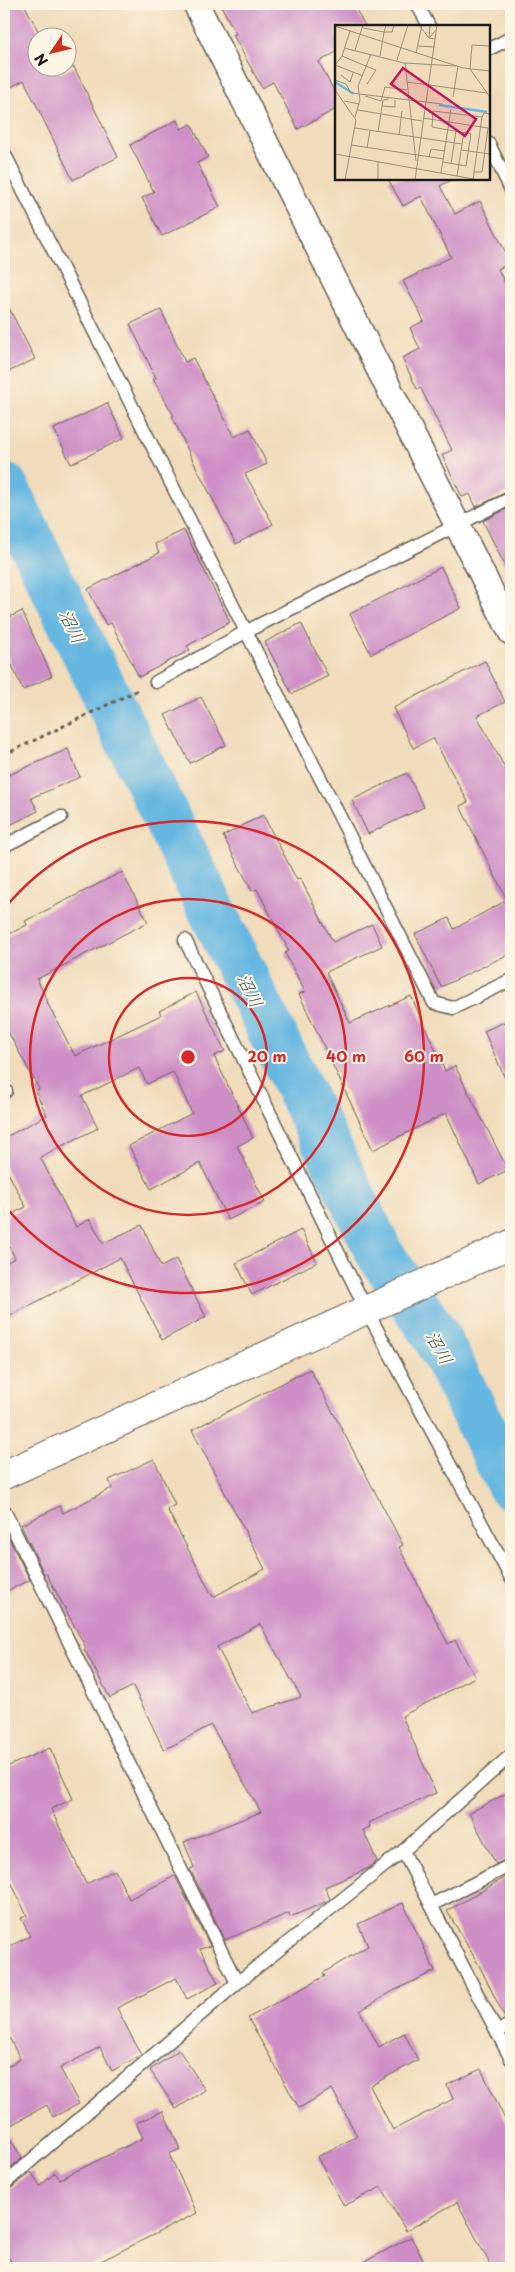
<svg xmlns="http://www.w3.org/2000/svg" width="515" height="2272" viewBox="0 0 515 2272" font-family="'Playpen Sans','Klee One',sans-serif">
	<style>
		.lines { fill: none; stroke-linecap: round; stroke-linejoin: round }
		.river { stroke: #65b6e0; stroke-width: 48 }
		.building { fill: #cd8ec6; fill-rule: evenodd }
		.service-casing { stroke: #665f53; stroke-width: 15 }
		.minor-casing { stroke: #665f53; stroke-width: 28 }
		.tertiary-casing { stroke: #665f53; stroke-width: 30 }
		.path { stroke: #665f53; stroke-width: 3; stroke-dasharray: 4 4; stroke-linecap: butt }
		.service { stroke: #fff; stroke-width: 12 }
		.minor { stroke: #fff; stroke-width: 25 }
		.tertiary { stroke: #fff; stroke-width: 28 }
		.ring { fill: none; stroke: #d62828; stroke-width: 2.5 }
		.labels { text-anchor: middle; dominant-baseline: central; stroke-width: 4; stroke-linejoin: round; paint-order: stroke }
		.water-label { font-size: 18px; font-style: italic; fill: #395a6a; stroke: #fcf5e5 }
		.inset-river { fill: none; stroke: #65b6e0; stroke-width: 2.5 }
		.inset-road { fill: none; stroke: #9b8f7b; stroke-width: 1 }
		.view { fill: #c2185b; fill-opacity: 0.15; stroke: #c2185b; stroke-width: 2.5 }
		.inset-edge { fill: none; stroke: #1c1c1c; stroke-width: 2.5 }
		.centre { fill: #d62828; stroke: #fcf5e5; stroke-width: 2.5 }
		.ring-label { font-size: 15px; text-anchor: middle; font-weight: bold; fill: #d62828; stroke: #fcf5e5; stroke-width: 4; stroke-linejoin: round; paint-order: stroke }
	</style>
	<rect width="100%" height="100%" fill="#fcf5e5"/>
	<filter id="ink" filterUnits="userSpaceOnUse"><feTurbulence type="fractalNoise" baseFrequency=".02" numOctaves="2"/><feDisplacementMap in="SourceGraphic" scale="10" xChannelSelector="R" yChannelSelector="G"/><feConvolveMatrix kernelMatrix="1 2 1 2 8 2 1 2 1" color-interpolation-filters="sRGB"/></filter>
	<filter id="wash" filterUnits="userSpaceOnUse"><feTurbulence type="fractalNoise" baseFrequency=".0096" numOctaves="4" result="noise"/><feDisplacementMap in="SourceGraphic" scale="20" xChannelSelector="R" yChannelSelector="G"/><feGaussianBlur stdDeviation="1.12" result="paint"/><feColorMatrix in="noise" values="0 0 0 0 0 0 0 0 0 0 0 0 0 0 0 0 0 1.4 0 .05"/><feComposite in="paint" operator="in"/></filter>
	<g filter="url(#wash)">
		<rect width="100%" height="100%" fill="#f0dbba"/>
		<g class="lines">
			<path class="river" d="M4 486 380 1254 435 1334 511 1486"/>
		</g>
		<g id="blocks">
			<g class="building">
				<path d="M4 4H24L42 38H38V68H57L60 73 74 67 118 157 73 180 24 80 4 91Z"/>
				<path d="M220 4H353L365 26H336V52L319 62 336 95V109L298 129 273 82 262 88 233 35 236 34Z"/>
				<path d="M177 120 181 129 191 124 208 157 197 163 220 207 162 236 142 198 154 192 130 145Z"/>
				<path d="M388 179H453L440 186 455 214 480 201 511 263 498 269 511 296V490L476 507 470 494 462 497 442 455 452 450 420 387 417 389 402 358 420 349 410 328 424 321 403 281 451 257 421 196 403 206Z"/>
				<path d="M4 298 35 359 4 374Z"/>
				<path d="M161 310 185 362 193 358 234 437 250 429 267 464 245 474 273 524 236 544 191 457 172 416H174L153 379 156 378 130 324Z"/>
				<path d="M107 403 124 438 71 464 54 429Z"/>
				<path d="M511 507V578L483 521Z"/>
				<path d="M184 530 230 622 187 646 190 650 139 677 111 623 106 625 88 589 159 553 155 544Z"/>
				<path d="M441 567 461 608 371 654 350 614Z"/>
				<path d="M22 611 52 676 23 690 4 648V620Z"/>
				<path d="M301 623 328 676 292 694 265 642Z"/>
				<path d="M485 661 505 702 477 716 504 766 511 783V953L441 987 415 934 449 918 454 929 507 900 460 806 468 802 433 738 413 748 393 708Z"/>
				<path d="M201 697 226 745 190 763 165 715Z"/>
				<path d="M68 749 80 777 31 798 38 811 4 828V777Z"/>
				<path d="M407 773 424 807 368 834 352 800Z"/>
				<path d="M263 815 297 880 300 878 333 942 372 924 382 946 326 972 350 1023 411 996 445 1071 455 1066 508 1170 479 1184 446 1113 373 1150 299 994 305 992 285 953 289 951 257 889 252 891 223 836Z"/>
				<path d="M122 872 148 922 37 979 48 1002H47L75 1056 161 1015 159 1011 196 992 225 1051 214 1056 253 1138 237 1146 265 1202 228 1220 200 1163 151 1189 129 1146 192 1113 173 1072 147 1084 139 1068 82 1096 98 1128 40 1157 76 1227 90 1219 103 1243 142 1225 161 1267 176 1259 206 1317 162 1340 120 1258 4 1319V1264L15 1258 4 1237V1218L26 1207 4 1165V1138L47 1115 35 1091 39 1089 4 1024V937L27 925 25 921Z"/>
				<path d="M511 1019V1092L484 1031Z"/>
				<path d="M301 1230 317 1262 252 1295 236 1263Z"/>
				<path d="M310 1369 403 1545 399 1547 448 1644 455 1640 475 1677 402 1716 436 1793 368 1823 370 1827 363 1830 377 1861 367 1869 325 1887 330 1899 326 1902 290 1917 289 1913 225 1940 190 1869 194 1867 184 1842 261 1812 211 1725 164 1750 133 1686 110 1698 84 1649 86 1648 46 1573 44 1574 21 1525 60 1506 63 1513 112 1488 109 1480 154 1459 175 1505 167 1509 213 1597 265 1569 192 1430ZM260 1624 301 1697 252 1713 217 1647Z"/>
				<path d="M6 1533 30 1580 4 1592V1534Z"/>
				<path d="M50 1748 73 1799 51 1809 86 1884 115 1870 129 1899 175 1876 210 1946 200 1949 218 1983 187 1999 176 1978 117 2008 141 2055 112 2071 100 2047 60 2068 79 2104 53 2117 47 2105 4 2129 22 2158 4 2173V2069L20 2059 4 2027V1949L30 1936 21 1918 27 1916 4 1867V1768Z"/>
				<path d="M511 1791V1857L496 1864 469 1813Z"/>
				<path d="M511 1874V2016L505 2018 480 1967 447 1911Z"/>
				<path d="M403 1903 435 1971 393 1991 360 2011 379 2047 404 2033 418 2060 370 2086 393 2130 453 2099 447 2085 481 2069 511 2132V2268H492L457 2202 406 2231 381 2187 344 2206 317 2157 357 2136 332 2089 299 2108 248 2018 325 1976 323 1973 368 1946 358 1924Z"/>
				<path d="M179 2050 205 2090 176 2109 150 2070Z"/>
				<path d="M163 2111 180 2149 169 2154 197 2213 87 2268H14L4 2248V2192L9 2190 31 2172 40 2186 55 2173 60 2179 143 2138 136 2123Z"/>
				<path d="M411 2237 428 2268H353Z"/>
			</g>
		</g>
	</g>
	<g filter="url(#ink)">
		<use href="#blocks" fill-opacity="0" stroke="#665f53" stroke-width="1"/>
		<g class="lines">
			<defs>
				<g id="service">
					<path d="M417 4 429 26"/>
					<path d="M489 49 511 38"/>
					<path d="M489 144 511 190"/>
					<path d="M4 153 434 1003 453 1008 511 980"/>
					<path d="M156 682 247 631 511 498"/>
					<path d="M4 846 61 817"/>
					<path d="M185 940 367 1311 511 1578"/>
					<path d="M4 1093 6 1091"/>
					<path d="M4 1510 237 1983"/>
					<path d="M403 1851 511 2059"/>
					<path d="M431 1905 511 1865"/>
					<path d="M497 2032 511 2024"/>
					<path d="M4 2184 237 1983 403 1851 511 1755"/>
				</g>
				<path id="minor" d="M196 4 511 632"/>
				<path id="tertiary" d="M4 1475 511 1244"/>
			</defs>
			<use href="#service" class="service-casing"/>
			<use href="#minor" class="minor-casing"/>
			<use href="#tertiary" class="tertiary-casing"/>
			<path class="path" d="M4 755 138 690"/>
			<use href="#service" class="service"/>
			<use href="#minor" class="minor"/>
			<use href="#tertiary" class="tertiary"/>
		</g>
	</g>
	<g class="ring">
		<circle cx="188" cy="1057" r="79"/>
		<circle cx="188" cy="1057" r="158"/>
		<path d="M5 908A236 236 0 1 1 5 1206"/>
	</g>
	<g class="labels">
		<g class="water-label">
			<text transform="translate(73 626) rotate(64)">沼川</text>
			<text transform="translate(251 990) rotate(64)">沼川</text>
			<text transform="translate(440 1347) rotate(61)">沼川</text>
		</g>
	</g>
	<g transform="translate(335 25)">
		<rect width="155" height="155" fill="#f0dbba"/>
		<path class="inset-river" d="M0 57 19 69M104 80 152 87"/>
		<path class="inset-road" d="M84 0 94 13 101 5M95 0 94 13 100 14M0 1 128 43 155 46M28 3 49 7 51 0M83 21 100 22M9 23 69 38 121 41M20 25 28 0M81 28 87 0M7 31 33 42M45 31 49 7H57L59 0M62 35 73 0M70 38 81 136M0 40 7 31 15 6M0 40 28 51M135 44 137 20 155 21M135 44 155 72M6 50 15 57 18 48M0 55 11 59 16 68 107 79M72 57 152 68M32 59 41 45 33 42M0 65 21 95 10 155M30 71 46 76 50 62 72 65M118 72 123 41M9 76 24 79M47 81 60 82V75M23 85 87 96M20 92 25 75 23 61 36 29M88 93 153 103 147 147H139M20 103 127 119M43 107 48 75 54 74M64 110 67 86M16 120 109 134M32 123 35 106M126 125 155 129M0 129 144 155M94 132 96 124 110 126M43 137V155M108 137 131 141 136 109 97 102 98 86 147 92 149 88 155 89M116 139 121 106M106 148 116 84M122 151 129 107M138 154 147 92M80 155 102 0"/>
		<path class="view" d="M68 43 141 94 130 111 56 59Z"/>
		<rect width="155" height="155" class="inset-edge"/>
	</g>
	<circle cx="188" cy="1057" r="8" class="centre"/>
	<g class="ring-label">
		<text x="267" y="1062">20 m</text>
		<text x="346" y="1062">40 m</text>
		<text x="424" y="1062">60 m</text>
	</g>
	<rect width="515" height="2272" fill="none" stroke="#fcf5e5" stroke-width="20"/>
	<g transform="translate(52 52) rotate(235)"><circle r="24" fill="#fcf5e5" stroke="#a29e95"/>
	<path d="M0-4L9 19L0 12L-9 19Z" fill="#c8321e"/>
	<text y="-8" font-size="14" font-weight="bold" text-anchor="middle" fill="#1c1c1c">N</text>
	</g>
</svg>
